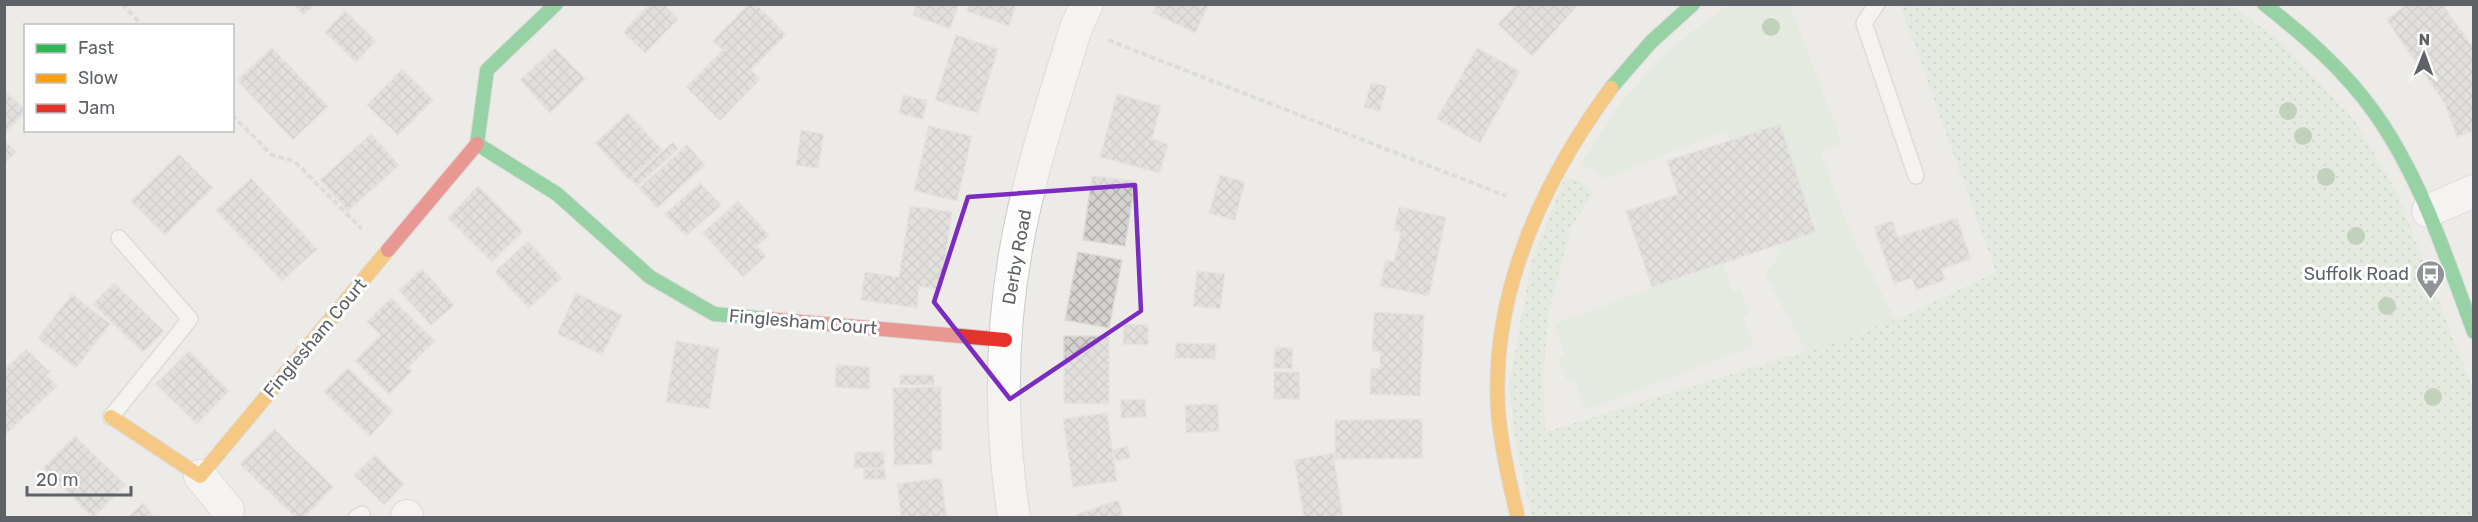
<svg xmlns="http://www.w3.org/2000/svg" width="2478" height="522" viewBox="0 0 2478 522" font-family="Rubik,sans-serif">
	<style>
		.grass { fill: #d9e8d4 }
		.park { fill: url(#park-dots) }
		.building { fill: url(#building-cross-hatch); stroke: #dcdad8; stroke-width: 1.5 }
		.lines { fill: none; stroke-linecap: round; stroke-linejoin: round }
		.lane-casing { stroke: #c9c9c8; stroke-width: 18 }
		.street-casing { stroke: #c9c9c8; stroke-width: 34 }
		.fast-casing { stroke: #c7c8c7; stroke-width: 16 }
		.slow-casing { stroke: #c7c8c7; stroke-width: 16 }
		.jam-casing { stroke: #c7c8c7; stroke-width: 16 }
		.path { stroke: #c7ccc9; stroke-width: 4; stroke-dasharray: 6 3; stroke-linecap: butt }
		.lane { stroke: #fcfcfc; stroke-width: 15 }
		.street { stroke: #fcfcfc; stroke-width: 32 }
		.fast { stroke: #30b455; stroke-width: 14 }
		.slow { stroke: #ff9f0a; stroke-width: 14 }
		.jam { stroke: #e5322d; stroke-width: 14 }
		.tree { fill: #8db287 }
		.marked { fill: none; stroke: #7b2cbf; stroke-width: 4.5; stroke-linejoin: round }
		.labels { text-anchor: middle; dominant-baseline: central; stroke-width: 6; stroke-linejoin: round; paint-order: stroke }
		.street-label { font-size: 18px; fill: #5e6266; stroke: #fff }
		.poi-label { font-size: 18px; fill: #5e6266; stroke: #fff; text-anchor: end }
	</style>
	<defs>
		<pattern id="park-dots" width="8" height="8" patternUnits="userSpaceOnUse" patternTransform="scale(1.5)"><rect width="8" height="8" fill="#d9e8d4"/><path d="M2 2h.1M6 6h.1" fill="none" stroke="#b3bfb0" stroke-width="1.8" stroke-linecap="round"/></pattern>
		<pattern id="building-cross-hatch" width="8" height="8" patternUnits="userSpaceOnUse" patternTransform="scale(1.5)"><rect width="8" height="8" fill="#d4d2d1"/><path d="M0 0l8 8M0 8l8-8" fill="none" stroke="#afaead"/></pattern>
	</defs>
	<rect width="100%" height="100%" fill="#edebe8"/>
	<g class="grass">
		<path d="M1728 5H1790L1842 143 1820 151 1853 239 1896 320 1806 351 1765 274 1780 255 1777 243 1817 227 1778 127 1731 144 1726 131 1605 178 1581 164 1624 99 1674 45Z"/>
		<path d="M1722 262 1733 291 1740 289 1749 314 1743 317 1754 346 1585 410 1574 378 1567 380 1558 357 1565 354 1554 324Z"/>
	</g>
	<path class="park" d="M1900 5H2230L2278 39 2355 121 2397 193 2473 390V517L1533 518 1516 448 1509 384 1531 264 1565 177 1587 184 1593 194 1571 227 1549 312 1543 374 1545 432 1806 351 1896 320 1996 272Z"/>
	<g class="building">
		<path d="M293 4H313L314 5 304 15Z"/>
		<path d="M650 4H664L678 19 645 53 623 32Z"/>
		<path d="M749 4H756L786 35 751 70 760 79 720 121 686 87 723 50 713 41Z"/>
		<path d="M917 4H959L950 29 913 15Z"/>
		<path d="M969 4H1016L1009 26 967 11Z"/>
		<path d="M1157 4H1209L1195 33 1153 13Z"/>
		<path d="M1517 4H1579L1532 56 1498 24Z"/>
		<path d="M2408 4H2442L2474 49V131L2457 137 2445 104 2388 22 2387 19Z"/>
		<path d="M345 11 376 41 356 62 325 32Z"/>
		<path d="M956 35 998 49 978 113 935 100Z"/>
		<path d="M272 48 328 106 293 140 237 80Z"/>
		<path d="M555 48 585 79 550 113 520 80Z"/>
		<path d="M1477 48 1520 71 1480 143 1437 119Z"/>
		<path d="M402 69 433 100 398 135 367 105Z"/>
		<path d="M1371 83 1387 86 1380 111 1364 107Z"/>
		<path d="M4 90 26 111 4 134Z"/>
		<path d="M1117 94 1161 106 1152 139 1168 144 1160 173 1100 157Z"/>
		<path d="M903 95 927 100 923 119 899 114Z"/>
		<path d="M628 113 662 150 629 180 595 143Z"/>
		<path d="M1780 124 1816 232 1652 287 1626 211 1678 194 1667 161Z"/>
		<path d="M929 126 972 136 957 201 914 191Z"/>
		<path d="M801 130 824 134 818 168 796 165Z"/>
		<path d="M371 134 399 165 348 211 320 180Z"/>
		<path d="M4 140 16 152 4 164Z"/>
		<path d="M673 142 678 149 637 186 631 180Z"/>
		<path d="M687 145 705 165 657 208 639 188Z"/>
		<path d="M179 154 213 188 165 235 131 201Z"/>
		<path d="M1220 175 1245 182 1235 220 1209 213Z"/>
		<path d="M1092 176 1135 181 1125 246 1083 240Z"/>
		<path d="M251 178 317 249 282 281 216 210Z"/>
		<path d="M700 183 721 205 686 236 665 214Z"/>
		<path d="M478 186 523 231 492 262 448 218Z"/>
		<path d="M738 201 769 235 757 246 766 256 743 277 703 233Z"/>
		<path d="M910 206 952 212 941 290 919 286 917 308 861 300 865 272 899 277Z"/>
		<path d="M1399 207 1446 217 1429 296 1380 286 1386 260 1394 262 1401 232 1394 230Z"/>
		<path d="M1957 218 1971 259 1941 269 1945 280 1916 290 1912 278 1894 284 1874 227 1892 221 1898 237Z"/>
		<path d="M528 241 562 278 529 308 495 272Z"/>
		<path d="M1078 252 1122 260 1109 328 1065 320Z"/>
		<path d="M422 269 454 305 431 325 399 290Z"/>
		<path d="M1197 271 1225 274 1220 309 1193 306Z"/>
		<path d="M114 283 164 331 143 352 93 304Z"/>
		<path d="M576 293 622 315 602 355 557 334Z"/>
		<path d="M72 294 110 324 76 368 38 338Z"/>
		<path d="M391 298 435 341 408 367 412 371 389 394 355 361 381 335 367 322Z"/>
		<path d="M1374 312 1424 315 1420 396 1370 394 1371 368 1380 369V351H1372Z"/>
		<path d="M1124 324 1148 325V345L1123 344Z"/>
		<path d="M1064 336H1109V404L1064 403Z"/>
		<path d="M676 341 719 348 709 409 666 402Z"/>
		<path d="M1176 343 1216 344 1215 359 1175 358Z"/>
		<path d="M1275 347 1293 348 1292 369 1274 368Z"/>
		<path d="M26 349 47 370 51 371 46 375 57 386 4 436V370Z"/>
		<path d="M189 351 229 391 197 424 156 384Z"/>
		<path d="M836 365 870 367 869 389 835 387Z"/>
		<path d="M348 368 393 411 370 436 324 392Z"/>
		<path d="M1274 372H1299L1300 399H1274Z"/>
		<rect x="900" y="375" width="34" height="10"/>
		<path d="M941 387 942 450H932V464L894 465 893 388Z"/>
		<path d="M1145 399 1146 417 1121 418V400Z"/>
		<path d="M1218 404 1219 431 1186 433 1185 405Z"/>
		<path d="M1107 413 1117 481 1073 487 1063 419Z"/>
		<path d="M1422 419V458L1335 459V420Z"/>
		<path d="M274 429 333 487 304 518H296L240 464Z"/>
		<path d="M75 436 125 485 93 518 43 468Z"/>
		<path d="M1128 446 1130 458 1116 461 1113 450Z"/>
		<path d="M855 452H884V468H854Z"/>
		<path d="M1333 453 1343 518H1304L1294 460Z"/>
		<path d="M375 455 404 484 384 505 354 475Z"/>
		<rect x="864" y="469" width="21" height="10"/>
		<path d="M941 478 947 518H901L897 484Z"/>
		<path d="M1118 500 1124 518H1077L1076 515Z"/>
		<path d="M143 503 155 518H127Z"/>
	</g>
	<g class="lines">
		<defs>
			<g id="lane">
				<path d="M1877 4 1864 23 1916 176"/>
				<path d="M111 417 190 319 119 238"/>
				<path d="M356 518 362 514"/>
			</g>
			<g id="street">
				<path d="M2428 211 2474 191"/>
				<path d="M200 476 228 510"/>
				<path d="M407 518V516"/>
				<path d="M1014 518C1000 427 1000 335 1017 244 1030 171 1054 99 1076 28L1087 4"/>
			</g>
			<g id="fast">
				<path d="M556 4 487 70 477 144 557 194 650 277 714 314 769 319"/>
				<path d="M2264 4C2305 36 2344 70 2374 112 2421 178 2446 257 2474 332"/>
				<path d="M1611 88 1651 42 1693 4"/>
			</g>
			<g id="slow">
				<path d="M111 417 200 476 388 250"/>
				<path d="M1518 518C1509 482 1501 447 1498 410 1491 291 1543 181 1611 88"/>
			</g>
			<g id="jam">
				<path d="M388 250 477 144"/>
				<path d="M769 319 1005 340"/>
			</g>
		</defs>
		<use href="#lane" class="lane-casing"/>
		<use href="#street" class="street-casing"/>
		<use href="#fast" class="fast-casing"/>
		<use href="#slow" class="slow-casing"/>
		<use href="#jam" class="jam-casing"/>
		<g class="path">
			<path d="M122 4 143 26"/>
			<path d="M1108 40 1506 196"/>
			<path d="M232 115 272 155 294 161 362 229"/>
		</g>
		<use href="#lane" class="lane"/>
		<use href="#street" class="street"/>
		<use href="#fast" class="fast"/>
		<use href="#slow" class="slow"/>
		<use href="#jam" class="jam"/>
	</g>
	<g class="tree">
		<circle cx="1771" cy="27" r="9"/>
		<circle cx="2288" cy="111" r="9"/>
		<circle cx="2303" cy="136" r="9"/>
		<circle cx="2326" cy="177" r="9"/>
		<circle cx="2356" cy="236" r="9"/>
		<circle cx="2387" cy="306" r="9"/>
		<circle cx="2433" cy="397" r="9"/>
	</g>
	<path d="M0 0H2478V522H0ZM1135 185 1141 311 1010 399 934 302 968 197Z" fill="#edebe8" fill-opacity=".55" fill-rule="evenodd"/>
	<path class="marked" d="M1135 185 1141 311 1010 399 934 302 968 197Z"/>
	<defs>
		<symbol id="bus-pin" viewBox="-11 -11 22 30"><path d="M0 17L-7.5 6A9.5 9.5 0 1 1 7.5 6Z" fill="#909294" stroke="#fff"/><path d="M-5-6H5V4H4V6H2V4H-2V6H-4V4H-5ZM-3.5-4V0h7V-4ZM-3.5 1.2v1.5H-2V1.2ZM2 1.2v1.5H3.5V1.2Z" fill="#fff"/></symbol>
	</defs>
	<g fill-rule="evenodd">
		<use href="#bus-pin" x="2414" y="258" width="33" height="45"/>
	</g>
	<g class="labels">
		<g class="street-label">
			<text transform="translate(1017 257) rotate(-80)">Derby Road</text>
			<text transform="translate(803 322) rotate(5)">Finglesham Court</text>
			<text transform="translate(315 338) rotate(-50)">Finglesham Court</text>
		</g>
		<g class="poi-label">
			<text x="2409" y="274">Suffolk Road</text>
		</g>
	</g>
	<rect width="2478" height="522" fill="none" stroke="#5e6266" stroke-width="12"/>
	<rect x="24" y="24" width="210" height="108" fill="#ffffff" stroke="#bfc0c2" stroke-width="1.5"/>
	<rect x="36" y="44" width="30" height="9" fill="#30b455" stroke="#bfc0c2" stroke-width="1.5"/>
	<text x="78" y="54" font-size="18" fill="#5e6266">Fast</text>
	<rect x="36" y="74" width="30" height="9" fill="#ff9f0a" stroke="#bfc0c2" stroke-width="1.5"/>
	<text x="78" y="84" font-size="18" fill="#5e6266">Slow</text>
	<rect x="36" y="104" width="30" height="9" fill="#e5322d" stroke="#bfc0c2" stroke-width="1.5"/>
	<text x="78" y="114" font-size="18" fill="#5e6266">Jam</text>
	<g transform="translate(2424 54) rotate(1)" stroke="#ffffff" stroke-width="4.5" paint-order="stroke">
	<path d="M0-4.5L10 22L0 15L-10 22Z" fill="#5e6266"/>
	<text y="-9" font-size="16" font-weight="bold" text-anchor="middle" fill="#5e6266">N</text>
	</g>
	<path d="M27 486v9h104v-9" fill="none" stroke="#5e6266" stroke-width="3"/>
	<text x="36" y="486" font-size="18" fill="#5e6266" stroke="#ffffff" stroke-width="4.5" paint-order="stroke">20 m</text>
</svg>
